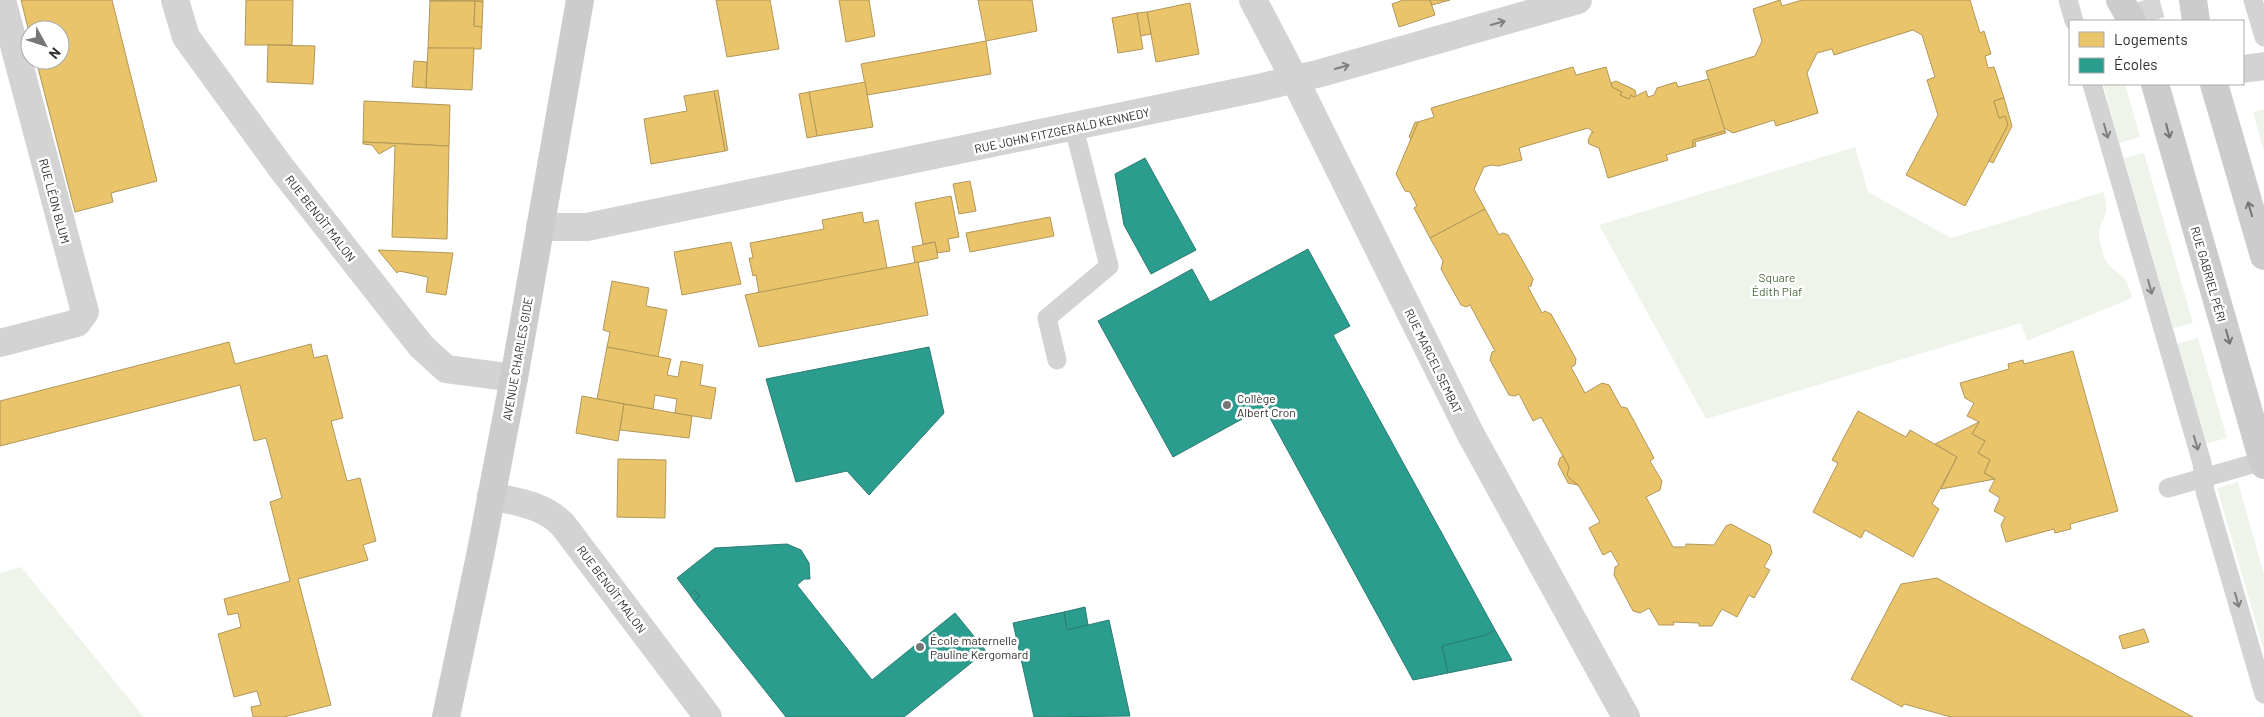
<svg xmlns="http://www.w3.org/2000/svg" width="2264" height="717" viewBox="0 0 2264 717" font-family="Barlow,sans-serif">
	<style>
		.green { fill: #eff4eb }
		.homes { fill: #e9c46a; stroke: #b19758 }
		.schools { fill: #2a9d8f; stroke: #2b7c72 }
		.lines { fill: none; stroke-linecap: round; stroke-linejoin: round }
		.highway-tunnel { stroke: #d5d5d5; stroke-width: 28; stroke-dasharray: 28 14; stroke-linecap: butt }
		.lane { stroke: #d3d3d3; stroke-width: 19 }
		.street { stroke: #d3d3d3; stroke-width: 28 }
		.secondary { stroke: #ccc; stroke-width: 28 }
		.oneway { stroke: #808080 }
		.oneway2 { stroke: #757575 }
		.poi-dot { fill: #777; stroke: #fff; stroke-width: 2 }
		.labels { text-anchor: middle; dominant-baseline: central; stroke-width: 5; stroke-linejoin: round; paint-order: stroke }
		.street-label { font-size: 12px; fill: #2e2e2e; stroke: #fff }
		.park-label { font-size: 12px; fill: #4b693c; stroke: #fff }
		.poi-label { font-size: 12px; fill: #2e2e2e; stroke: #fff; text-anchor: start }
	</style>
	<rect width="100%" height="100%" fill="#fff"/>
	<g class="green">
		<path d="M2103 84H2125L2140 137 2119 143Z"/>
		<path d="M2264 109V152L2253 112Z"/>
		<path d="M1855 147 1868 192 1951 238 2103 192C2113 219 2098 217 2099 237 2100 242 2102 248 2103 253 2106 266 2113 268 2123 277 2128 282 2130 291 2132 298L2027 341 2021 323 1706 419 1599 225Z"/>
		<path d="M2144 153 2193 323 2173 328 2124 158Z"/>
		<path d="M2198 338 2227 438 2205 444 2177 344Z"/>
		<path d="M2238 482 2264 574V651L2217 488Z"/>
		<path d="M21 567 144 717H0V573Z"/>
	</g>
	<g class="homes">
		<path d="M21 0H112L157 181 111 193 113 202 75 212 36 60H60V30H30V36Z"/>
		<path d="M246 0H293L292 45H245Z"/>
		<path d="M429 0H483V2Z"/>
		<path d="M716 0H770L779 49 727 57Z"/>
		<path d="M839 0H869L875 36 846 42Z"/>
		<path d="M978 0H1032L1037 31 986 41Z"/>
		<path d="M1403 0H1430L1435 15 1399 27 1392 4Z"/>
		<path d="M1430 0H1450L1432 5Z"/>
		<path d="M1780 0 1782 6 1802 0H1970L1980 33 1984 31 1991 54 1985 56 1988 68 1994 67 2004 98 1994 101 1999 118 2005 116 2008 125 1965 206 1906 175 1938 115 1927 80 1935 77 1922 35 1913 30 1834 55 1832 49 1817 53 1807 73 1818 113 1776 126 1774 120 1733 133 1724 128 1706 71 1755 56 1762 41 1753 9Z"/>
		<path d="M430 1H475L474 26 482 27 481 49 428 48Z"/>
		<path d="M475 1 483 2 482 27 474 26Z"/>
		<path d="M1190 3 1199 54 1156 62 1147 12Z"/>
		<path d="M1147 12 1151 34 1140 36 1137 13Z"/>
		<path d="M1137 13 1143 49 1118 53 1112 18Z"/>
		<path d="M986 41 991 74 867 95 861 64Z"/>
		<path d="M268 45 315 46 313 84 267 82Z"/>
		<path d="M428 48H474L472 90 426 88Z"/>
		<path d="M414 61 427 62 426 88 412 87Z"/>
		<path d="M1573 67 1576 75 1606 67 1612 87 1622 92 1620 95 1629 99 1631 95 1634 97 1646 91 1648 97 1654 95 1657 88 1676 82 1678 87 1709 79 1725 131 1693 140V147L1666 155 1668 160 1608 178 1599 148 1589 144 1588 140 1592 132 1594 133 1588 128 1519 148 1522 160 1498 166 1492 165 1484 167 1474 189 1485 209 1430 238 1414 208 1417 206 1410 192 1405 191 1396 174 1418 122 1434 117 1431 108Z"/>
		<path d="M1616 81 1635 90 1636 94 1634 97 1631 95 1629 99 1620 95 1622 92 1612 87 1611 83Z"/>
		<path d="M865 82 873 127 817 136 809 92Z"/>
		<path d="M718 90 727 146 728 150 725 151 714 91Z"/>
		<path d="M714 91 725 151 651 164 644 119 687 111 684 96Z"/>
		<path d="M809 92 817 136 807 138 799 94Z"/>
		<path d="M2004 98 2012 126 1993 163 1989 161 2008 125 2005 116 1999 118 1994 101Z"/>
		<path d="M364 101 450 105 449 146 363 142Z"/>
		<path d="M1415 122H1418L1411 139 1409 137Z"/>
		<path d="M1725 131 1726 133 1695 142 1696 146 1693 147V140Z"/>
		<path d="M363 142 449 146 447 239 392 237 395 145 379 154 372 145 363 144Z"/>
		<path d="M970 181 976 211 959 214 953 184Z"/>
		<path d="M951 196 959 237 948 239 950 251 937 253 935 242 923 244 915 203Z"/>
		<path d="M1485 209 1499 235 1503 233 1508 235 1533 279 1531 286 1528 287 1542 313 1545 311 1551 314 1576 359 1575 365 1571 367 1585 393 1602 383 1609 385 1621 407 1627 408 1654 458 1650 461 1662 481 1660 490 1646 497 1673 547H1686V544L1714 545 1726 526 1731 524 1770 545 1772 553 1764 567 1770 570 1754 598 1749 595 1737 617 1722 609 1712 626H1699V623L1673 622 1674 625H1659L1649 608 1640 613 1633 611 1614 575 1615 567 1619 565 1611 551 1603 555 1589 528 1600 522 1578 485 1570 479 1567 475 1569 467 1541 417 1533 421 1519 394 1515 396 1509 395 1490 360 1492 352 1495 351 1470 305 1466 307 1461 305 1441 269 1443 261 1430 238Z"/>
		<path d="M862 212 864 223 878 220 887 268 759 293 756 275 753 276 749 258H753L750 243 824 229 822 220Z"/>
		<path d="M1050 217 1054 236 970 252 966 233Z"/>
		<path d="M731 242 741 284 682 295 674 252Z"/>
		<path d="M935 242 938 258 915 263 912 247Z"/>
		<path d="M378 250 453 253 446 295 426 292 428 277 399 271 397 273Z"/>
		<path d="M918 262 928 315 759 347 745 295Z"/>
		<path d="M612 281 649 288 646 306 667 310 658 357 607 347 610 332 603 330Z"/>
		<path d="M229 342 235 364 311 344 314 358 327 355 343 418 331 421 347 481 360 478 376 541 363 545 368 560 298 579 331 705 284 717H253L251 707 261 705 257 691 234 697 218 634 241 627 238 613 228 615 224 599 290 581 270 502 282 498 266 438 254 441 240 385 0 446V401Z"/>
		<path d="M607 347 671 359 667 375 678 377 681 361 703 365 700 385 716 388 711 419 675 413 677 399 655 395 653 409 597 399Z"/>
		<path d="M2073 351 2118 511 2070 524 2071 529 2055 533 2054 529 2006 542 2001 525 2005 517 1994 511 2000 498 1989 491 1995 479 1984 473 1990 460 1978 453 1985 441 1972 434 1979 422 1967 416 1974 403 1965 398 1960 383 2009 369 2008 364 2023 360 2024 364Z"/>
		<path d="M582 396 624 404 618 441 576 433Z"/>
		<path d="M624 404 692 416 689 438 620 430Z"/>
		<path d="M1858 411 1906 437 1910 430 1957 457 1932 504 1939 509 1913 557 1865 530 1861 538 1813 512 1838 463 1832 460Z"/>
		<path d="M1979 422 1972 434 1985 441 1978 453 1990 460 1984 473 1995 479 1941 489 1957 457 1935 444Z"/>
		<path d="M1563 456 1569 467 1567 475 1570 479 1578 485 1568 483 1558 464 1560 458Z"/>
		<path d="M618 459 666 460 665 518 617 517Z"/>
		<path d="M1937 578 1980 602 2193 717H1951L1904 704 1902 707 1851 679 1901 584Z"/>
		<path d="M2144 629 2149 642 2123 649 2119 636Z"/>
	</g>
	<g class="schools">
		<path d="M1145 158 1196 250 1151 274 1124 225 1115 174Z"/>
		<path d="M1308 249 1350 326 1333 335 1495 630 1486 635 1442 646 1448 673 1413 680 1264 407 1173 457 1098 321 1192 269 1210 302Z"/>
		<path d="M929 347 944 413 869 495 847 471 796 482 766 379Z"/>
		<path d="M787 544 801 550 809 563 810 579H804L797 585 872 680 955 613 986 651 904 717H786L694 601 700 597 695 590 690 595 677 578 715 548Z"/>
		<path d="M695 590 700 597 694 601 690 595Z"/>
		<path d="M1085 607 1088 625 1067 630 1064 612Z"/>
		<path d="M1064 612 1067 630 1109 620 1130 716 1034 717 1013 623Z"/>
		<path d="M1495 630 1512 660 1448 673 1442 646 1486 635Z"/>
	</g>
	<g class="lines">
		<path class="highway-tunnel" d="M2145 0 2151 21"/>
		<g class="lane">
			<path d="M2068 0 2074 21"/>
			<path d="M2253 0 2264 37"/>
			<path d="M2092 84 2202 463 2205 491 2264 694"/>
			<path d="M1057 360 1047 318 1109 266 1074 128"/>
			<path d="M2168 488 2263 461"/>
		</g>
		<g class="street">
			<path d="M175 0 186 37 282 169 421 346 446 369 514 378"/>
			<path d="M1253 0 1295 80 1470 433 1626 717"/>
			<path d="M2243 69 2264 66"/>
			<path d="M540 227H587L1258 88 1321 73 1578 0"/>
			<path d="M0 343 77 323 85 312 2 0"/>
			<path d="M491 496C518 502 544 505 563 525L708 717"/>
		</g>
		<g class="secondary">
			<path d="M2120 0 2132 21"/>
			<path d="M2193 0 2196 21"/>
			<path d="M2155 84 2264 465"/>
			<path d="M2214 84 2264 256"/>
			<path d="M446 717 480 556 514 378 580 0"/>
		</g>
	</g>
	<defs><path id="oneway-shaft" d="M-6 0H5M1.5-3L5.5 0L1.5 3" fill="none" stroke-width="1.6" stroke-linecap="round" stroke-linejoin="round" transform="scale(1.25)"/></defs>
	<g class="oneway">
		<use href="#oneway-shaft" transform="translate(1498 23) rotate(-16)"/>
		<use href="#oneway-shaft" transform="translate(1342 67) rotate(-16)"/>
		<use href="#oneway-shaft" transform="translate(2106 131) rotate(74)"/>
		<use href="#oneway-shaft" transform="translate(2150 287) rotate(75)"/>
		<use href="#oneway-shaft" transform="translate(2196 443) rotate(73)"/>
		<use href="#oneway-shaft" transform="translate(2237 600) rotate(74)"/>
	</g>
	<g class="oneway2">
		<use href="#oneway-shaft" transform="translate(2168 131) rotate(75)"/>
		<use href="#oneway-shaft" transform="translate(2250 209) rotate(-106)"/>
		<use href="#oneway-shaft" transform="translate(2228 337) rotate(74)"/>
	</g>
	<g class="poi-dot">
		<circle cx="1227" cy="405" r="5"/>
		<circle cx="920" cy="647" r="5"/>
	</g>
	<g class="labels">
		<g class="street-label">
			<text transform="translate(1062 130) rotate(-12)">RUE JOHN FITZGERALD KENNEDY</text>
			<text transform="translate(55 201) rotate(75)">RUE LÉON BLUM</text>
			<text transform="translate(321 218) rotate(52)">RUE BENOÎT MALON</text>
			<text transform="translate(2209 274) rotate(74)">RUE GABRIEL PÉRI</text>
			<text transform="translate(517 359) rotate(-80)">AVENUE CHARLES GIDE</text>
			<text transform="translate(1434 361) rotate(64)">RUE MARCEL SEMBAT</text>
			<text transform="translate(612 589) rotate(53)">RUE BENOÎT MALON</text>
		</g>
		<g class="park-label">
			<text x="1777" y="277">Square<tspan x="1777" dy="14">Édith Piaf</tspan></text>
		</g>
		<g class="poi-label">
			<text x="1237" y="398">Collège<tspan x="1237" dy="14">Albert Cron</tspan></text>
			<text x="930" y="640">École maternelle<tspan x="930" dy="14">Pauline Kergomard</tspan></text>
		</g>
	</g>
	<rect x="2069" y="20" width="175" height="65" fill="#ffffff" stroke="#ababab"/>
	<rect x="2079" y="32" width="25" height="15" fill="#e9c46a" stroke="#ababab"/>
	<text x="2114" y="45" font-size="15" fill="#2e2e2e">Logements</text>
	<rect x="2079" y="58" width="25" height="15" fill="#2a9d8f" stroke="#ababab"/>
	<text x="2114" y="70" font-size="15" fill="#2e2e2e">Écoles</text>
	<g transform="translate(45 45) rotate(130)"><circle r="24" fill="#ffffff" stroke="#ababab"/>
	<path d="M0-4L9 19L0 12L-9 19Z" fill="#777777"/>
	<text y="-8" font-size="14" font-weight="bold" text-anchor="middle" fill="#2e2e2e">N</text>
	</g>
</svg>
